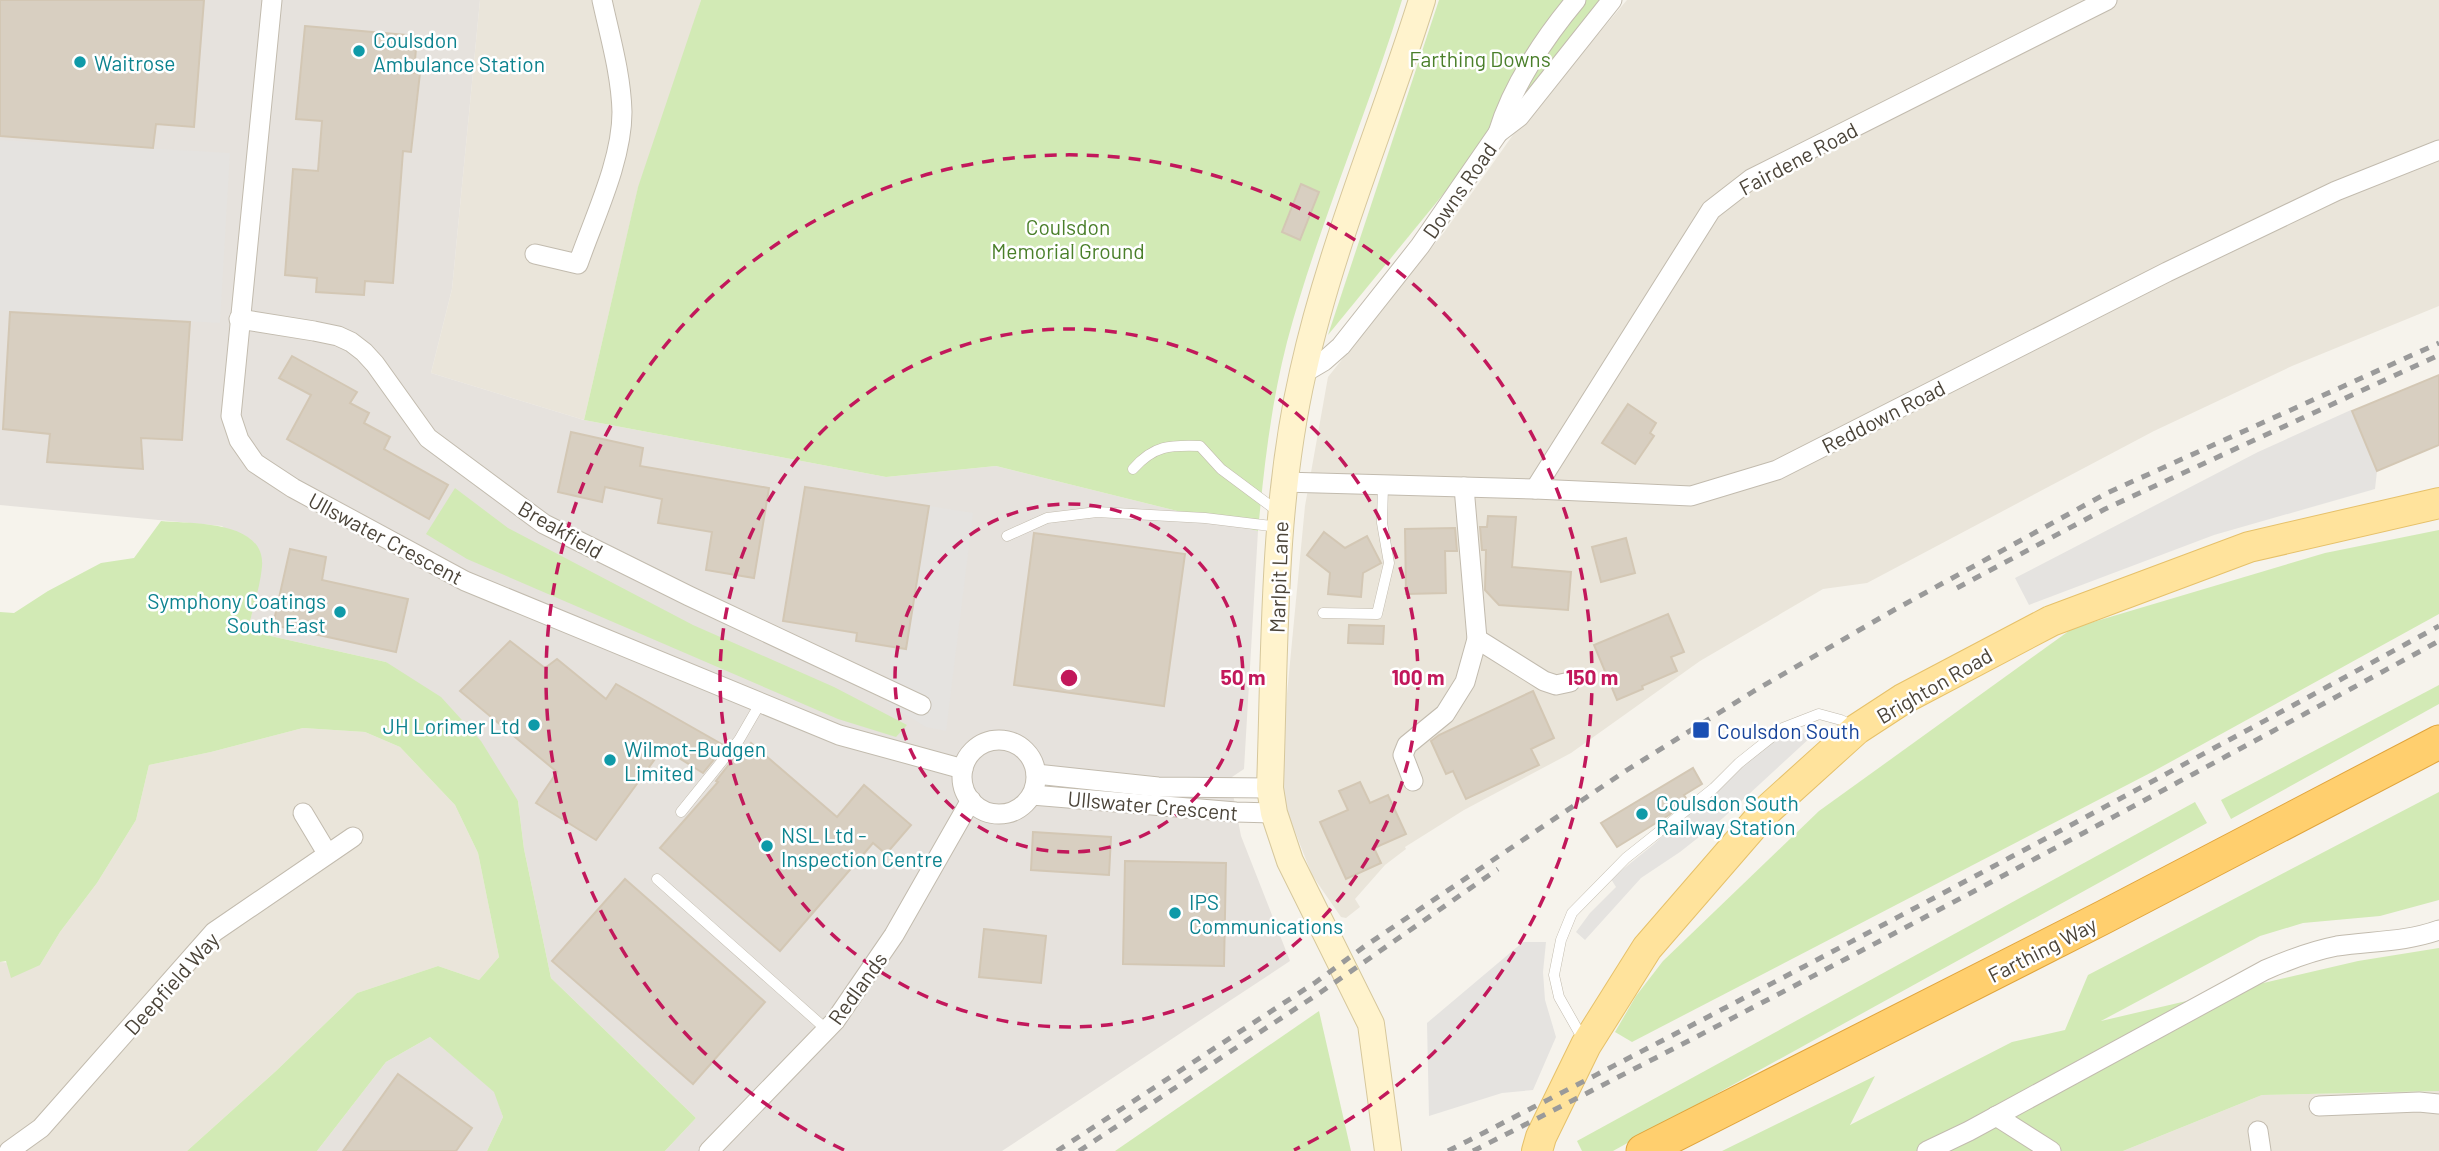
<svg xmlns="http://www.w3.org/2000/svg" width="2439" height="1151" viewBox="0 0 2439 1151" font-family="Barlow,sans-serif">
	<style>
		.residential { fill: #eae5da }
		.industrial { fill: #e6e2dd }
		.green { fill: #d2eab5 }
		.parking { fill: #e5e3e0 }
		.building { fill: #d8cfc1; stroke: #d3c7b4; stroke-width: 2 }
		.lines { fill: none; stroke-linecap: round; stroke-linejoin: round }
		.lane-casing { stroke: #c2bbae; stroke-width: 11 }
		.street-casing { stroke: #c2bbae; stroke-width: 21 }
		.secondary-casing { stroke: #d6c79b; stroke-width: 28 }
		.primary-casing { stroke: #e6c16a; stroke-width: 32 }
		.highway-casing { stroke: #e0a43c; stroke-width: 35 }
		.lane { stroke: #fff; stroke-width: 10 }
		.street { stroke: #fff; stroke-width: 19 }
		.secondary { stroke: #fff3cd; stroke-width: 26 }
		.primary { stroke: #ffe39c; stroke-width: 30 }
		.highway { stroke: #ffcf6e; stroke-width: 33 }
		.rail { stroke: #9a9a9a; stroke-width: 5; stroke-dasharray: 9 9; stroke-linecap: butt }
		.ring { fill: none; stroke: #c2185b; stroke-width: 3.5; stroke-dasharray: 12 9 }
		.culture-dot { fill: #0f9aa8; stroke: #fff; stroke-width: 2.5 }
		.transit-dot { fill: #1a4fb4; stroke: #fff; stroke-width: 2.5 }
		.labels { text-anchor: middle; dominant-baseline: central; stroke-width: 5; stroke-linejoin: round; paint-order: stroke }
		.culture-label { font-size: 21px; fill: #0d838f; stroke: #fff; text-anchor: start }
		.park-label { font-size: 21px; fill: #4a7f2a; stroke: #fff }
		.street-label { font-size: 21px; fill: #4b4439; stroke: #fff }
		.transit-label { font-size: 21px; fill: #164399; stroke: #fff; text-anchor: start }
		.centre { fill: #c2185b; stroke: #fff; stroke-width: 3.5 }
		.ring-label { font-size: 21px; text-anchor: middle; font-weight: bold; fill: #c2185b; stroke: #fff; stroke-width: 5; stroke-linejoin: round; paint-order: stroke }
	</style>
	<rect width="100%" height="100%" fill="#f6f3ec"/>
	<g class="residential">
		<path d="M480 0H701L676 80 638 188 584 420 431 373 452 289Z"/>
		<path d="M1627 0H2439V306L2292 366 2154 431 1867 583 1823 589 1700 661 1571 753 1464 810 1405 847 1406 849 1385 865 1355 899 1360 907 1346 918 1341 917 1312 875 1278 788 1305 506 1328 377 1445 231 1515 132Z"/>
		<path d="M303 728 365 732 400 747 455 805 478 853 499 957 479 980 438 966 357 993 276 1071 187 1151H0V962L40 965 60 932 97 883 136 820 149 765 211 752Z"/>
		<path d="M2439 1091V1151H2123L2262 1095Z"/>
	</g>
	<g class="industrial">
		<path d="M0 0H480L452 289 431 373 584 420 886 477 996 466 1258 531 1244 769 1232 777V789L1241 836 1290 961 1002 1151H665L696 1118 551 978 524 849 518 801 386 662 248 631 262 565 222 526 0 505Z"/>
		<path d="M430 1037 495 1092 503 1117 487 1151H317L386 1062Z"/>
	</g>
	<g class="green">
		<path d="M701 0H1402C1367 115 1318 226 1287 342 1271 404 1264 467 1258 531L996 466 886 477 584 420 638 187Z"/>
		<path d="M1439 0H1602L1328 335Z"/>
		<path d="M455 488 508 528 693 625 834 687 907 725 896 737 838 719 467 559 426 534Z"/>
		<path d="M161 521C192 524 266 520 262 567 260 588 252 610 248 631L386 662 441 697 481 741 518 801 524 849 551 978 696 1118 665 1151H487L503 1117 494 1092 430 1037 386 1062 317 1151H187L276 1071 357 993 438 966 479 980 499 957 478 853 455 805 400 747 365 732 303 728 211 752 149 765 136 820 97 883 60 932 40 965 11 978 6 961 0 962V612L14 613 48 591 101 563 134 558Z"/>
		<path d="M2439 530V614L2154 771 1632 1042 1615 1032 1636 996 1663 961 1819 811 2073 628 2325 553Z"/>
		<path d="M2439 685V704L2231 819 2221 800Z"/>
		<path d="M2439 792V900L2380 916 2303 923 2260 936 2101 1021 2358 961 2439 948V1091L2262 1095 2123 1151H1722L1875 1076 1850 1125 2012 1042 2065 1030 2088 975Z"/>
		<path d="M2195 802 2207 823 1613 1151H1582L1577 1141Z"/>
		<path d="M1319 1011 1351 1151H1115Z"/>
	</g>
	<g class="parking">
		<path d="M0 140 230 153 220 323 0 310Z"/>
		<path d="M2351 410 2377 471 2375 489 2214 535 2029 605 2015 578 2258 452Z"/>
		<path d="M929 506 973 513 946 731 926 727 887 703 892 647 906 648Z"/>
		<path d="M1783 728 1812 736 1723 818 1680 852 1641 878 1585 940 1576 932 1590 913 1616 887 1611 879 1654 844 1714 788Z"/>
		<path d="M1523 942H1546L1543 972 1545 1000 1556 1037 1533 1090 1502 1093 1429 1116 1427 1023Z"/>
	</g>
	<g class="building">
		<path d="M0 0H204L194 127 156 124 153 148 0 136Z"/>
		<path d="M305 26 417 36 414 73H420L411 152 403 151 393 283 365 281 364 295 316 292 317 278 285 275 293 169 318 171 322 121 296 119Z"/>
		<path d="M1301 184 1319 192 1300 240 1282 232Z"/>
		<path d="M10 312 190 322 182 440 141 438 143 469 47 462 50 434 3 429Z"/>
		<path d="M292 356 357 392 350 403 369 413 364 423 390 437 384 449 448 485 429 519 287 439 311 395 279 378Z"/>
		<path d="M2439 375V445L2377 471 2352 411Z"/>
		<path d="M1628 404 1656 423 1650 433 1654 436 1635 464 1602 443Z"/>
		<path d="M571 432 643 448 640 466 769 488 754 578 706 570 712 532 658 523 662 499 605 487 602 502 558 492Z"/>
		<path d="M805 487 929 506 906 649 856 641 857 633 783 621Z"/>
		<path d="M1488 516 1516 517 1512 567 1571 572 1568 610 1499 605 1485 590 1486 550H1482L1480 527H1487Z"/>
		<path d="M1455 528 1457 551H1445L1446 593 1406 594 1405 529Z"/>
		<path d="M1324 532 1345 548 1367 536 1381 563 1363 573 1361 597 1328 594 1330 573 1307 555Z"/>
		<path d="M1034 533 1185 554 1164 706 1014 685Z"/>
		<path d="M1626 538 1635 573 1601 582 1592 547Z"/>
		<path d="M290 549 326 557 322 580 408 599 396 652 273 625Z"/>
		<path d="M1668 614 1684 652 1671 657 1677 671 1642 686 1643 689 1617 700 1594 645Z"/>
		<path d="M1349 625 1384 626 1383 644 1348 643Z"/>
		<path d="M510 641 545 668 557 659 606 699 616 684 725 746 703 773 663 748 596 840 536 803 557 772 460 691Z"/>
		<path d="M1533 691 1554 738 1531 749 1539 765 1466 799 1453 771 1446 774 1431 741 1439 735Z"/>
		<path d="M751 743 837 817 864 785 911 825 886 854 873 843 780 951 660 848 718 782 716 781 738 753 741 755Z"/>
		<path d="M1693 768 1702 784 1684 795 1687 800 1669 815 1617 847 1601 823Z"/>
		<path d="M1360 782 1370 803 1388 795 1406 834 1374 848 1381 863 1346 879 1320 822 1348 810 1339 791Z"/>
		<path d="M1033 832 1111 837 1109 875 1031 870Z"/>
		<path d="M1125 861 1226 863 1224 966 1123 964Z"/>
		<path d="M625 879 765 1002 693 1084 552 961Z"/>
		<path d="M984 929 1046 936 1041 983 979 977Z"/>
		<path d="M398 1074 472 1128 456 1151H343Z"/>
	</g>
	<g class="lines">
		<defs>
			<g id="lane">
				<path d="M1133 469C1154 445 1170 445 1200 446L1221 469 1280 513"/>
				<path d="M1007 536 1047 518 1097 512 1205 518 1279 527"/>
				<path d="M1323 613 1377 614 1389 563 1382 523 1383 485"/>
				<path d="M681 812 739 740 761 702"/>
				<path d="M657 879 827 1030"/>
				<path d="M1584 1041 1559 997 1554 975 1561 940 1572 913 1626 858 1714 788 1739 763 1783 728 1819 714 1841 720 1854 727"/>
			</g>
			<g id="street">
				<path d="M272 0 231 416 239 440 255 463 293 488 465 581 839 735 963 769"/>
				<path d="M1498 133C1512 86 1545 37 1576 0"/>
				<path d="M535 254 578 264C594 218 622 161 622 112 621 74 610 37 602 0"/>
				<path d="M239 319 314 331 338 336 351 342 364 352 375 364 428 438 544 524 689 596 921 705"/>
				<path d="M1302 374 1324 361 1341 346 1420 246 1498 133 1519 117 1612 0"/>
				<path d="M1283 482 1535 489 1691 496 1777 470 2167 272 2336 191 2439 150"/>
				<path d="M1535 489 1711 210 1751 179 2107 0"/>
				<path d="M1477 639 1544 681 1556 685 1570 682"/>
				<circle cx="999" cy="777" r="37"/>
				<path d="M1036 774 1158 787 1270 788"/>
				<path d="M1413 781 1403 755 1407 745 1445 714 1465 682 1477 639 1464 487"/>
				<path d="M1032 795 1236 812 1274 813"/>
				<path d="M303 813 327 853"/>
				<path d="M2319 1106 2419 1102 2439 1104"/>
				<path d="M1996 1116 2051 1151"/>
				<path d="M2258 1131 2261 1151"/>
				<path d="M9 1151 41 1128 214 932 353 837"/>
				<path d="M709 1151 835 1021 894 935 971 800"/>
				<path d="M1927 1151 1969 1131 2265 970C2288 960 2311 951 2337 946 2371 941 2406 942 2439 930"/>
			</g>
			<path id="secondary" d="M1388 1151 1371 1024 1290 861 1274 813 1270 788C1275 650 1272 508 1303 372 1331 245 1383 125 1422 0"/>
			<path id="primary" d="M1537 1151 1541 1137 1586 1045 1647 948 1764 813 1857 729 1903 699 2051 621 2249 547 2439 503"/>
			<path id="highway" d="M1643 1151 2104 917 2439 742"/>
		</defs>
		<use href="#lane" class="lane-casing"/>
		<use href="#street" class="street-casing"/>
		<use href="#secondary" class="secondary-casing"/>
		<use href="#primary" class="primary-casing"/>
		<use href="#highway" class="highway-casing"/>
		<use href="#lane" class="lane"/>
		<use href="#street" class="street"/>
		<use href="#secondary" class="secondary"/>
		<use href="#primary" class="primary"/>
		<use href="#highway" class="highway"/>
		<g class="rail">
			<path d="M1957 588 2105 509 2439 355"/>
			<path d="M1057 1151 1316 982 1365 946 1627 770 1754 691 1894 610 2107 493 2439 343"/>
			<path d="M1079 1151 1321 992 1498 869"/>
			<path d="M1448 1151C1781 981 2111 805 2439 626"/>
			<path d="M1473 1151C1798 987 2119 815 2439 641"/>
		</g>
	</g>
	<g class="ring">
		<circle cx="1069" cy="678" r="174"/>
		<circle cx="1069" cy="678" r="349"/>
		<path d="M844 1150A523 523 0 1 1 1294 1150"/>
	</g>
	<g class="culture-dot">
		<circle cx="359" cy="51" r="7"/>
		<circle cx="80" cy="62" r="7"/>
		<circle cx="340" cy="612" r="7"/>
		<circle cx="534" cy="725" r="7"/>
		<circle cx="610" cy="760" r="7"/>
		<circle cx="1642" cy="814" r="7"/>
		<circle cx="767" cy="846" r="7"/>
		<circle cx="1175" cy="913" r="7"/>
	</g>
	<rect class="transit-dot" x="1692" y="721" width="18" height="18" rx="3.5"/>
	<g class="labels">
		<g class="culture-label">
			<text x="373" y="39">Coulsdon<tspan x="373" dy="24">Ambulance Station</tspan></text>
			<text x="94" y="62">Waitrose</text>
			<text x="326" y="600" text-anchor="end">Symphony Coatings<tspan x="326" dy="24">South East</tspan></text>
			<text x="520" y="725" text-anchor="end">JH Lorimer Ltd</text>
			<text x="624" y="748">Wilmot-Budgen<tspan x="624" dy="24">Limited</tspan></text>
			<text x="1656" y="802">Coulsdon South<tspan x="1656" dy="24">Railway Station</tspan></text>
			<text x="781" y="834">NSL Ltd -<tspan x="781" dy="24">Inspection Centre</tspan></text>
			<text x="1189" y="901">IPS<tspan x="1189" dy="24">Communications</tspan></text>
		</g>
		<g class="park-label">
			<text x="1480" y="58">Farthing Downs</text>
			<text x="1068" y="226">Coulsdon<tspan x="1068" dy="24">Memorial Ground</tspan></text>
		</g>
		<g class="street-label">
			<text transform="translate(1798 158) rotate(-28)">Fairdene Road</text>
			<text transform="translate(1459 190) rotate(-55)">Downs Road</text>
			<text transform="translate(1883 416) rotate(-27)">Reddown Road</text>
			<text transform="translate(561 529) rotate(30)">Breakfield</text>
			<text transform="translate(386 538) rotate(28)">Ullswater Crescent</text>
			<text transform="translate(1278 577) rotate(-88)">Marlpit Lane</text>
			<text transform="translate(1934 685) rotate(-30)">Brighton Road</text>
			<text transform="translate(1153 805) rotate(5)">Ullswater Crescent</text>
			<text transform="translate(2042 949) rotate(-27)">Farthing Way</text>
			<text transform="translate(171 983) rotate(-48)">Deepfield Way</text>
			<text transform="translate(857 988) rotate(-54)">Redlands</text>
		</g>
		<g class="transit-label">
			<text x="1717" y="730">Coulsdon South</text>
		</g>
	</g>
	<circle cx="1069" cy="678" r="10" class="centre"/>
	<g class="ring-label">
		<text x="1243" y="685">50 m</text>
		<text x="1418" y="685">100 m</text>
		<text x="1592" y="685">150 m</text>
	</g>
</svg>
